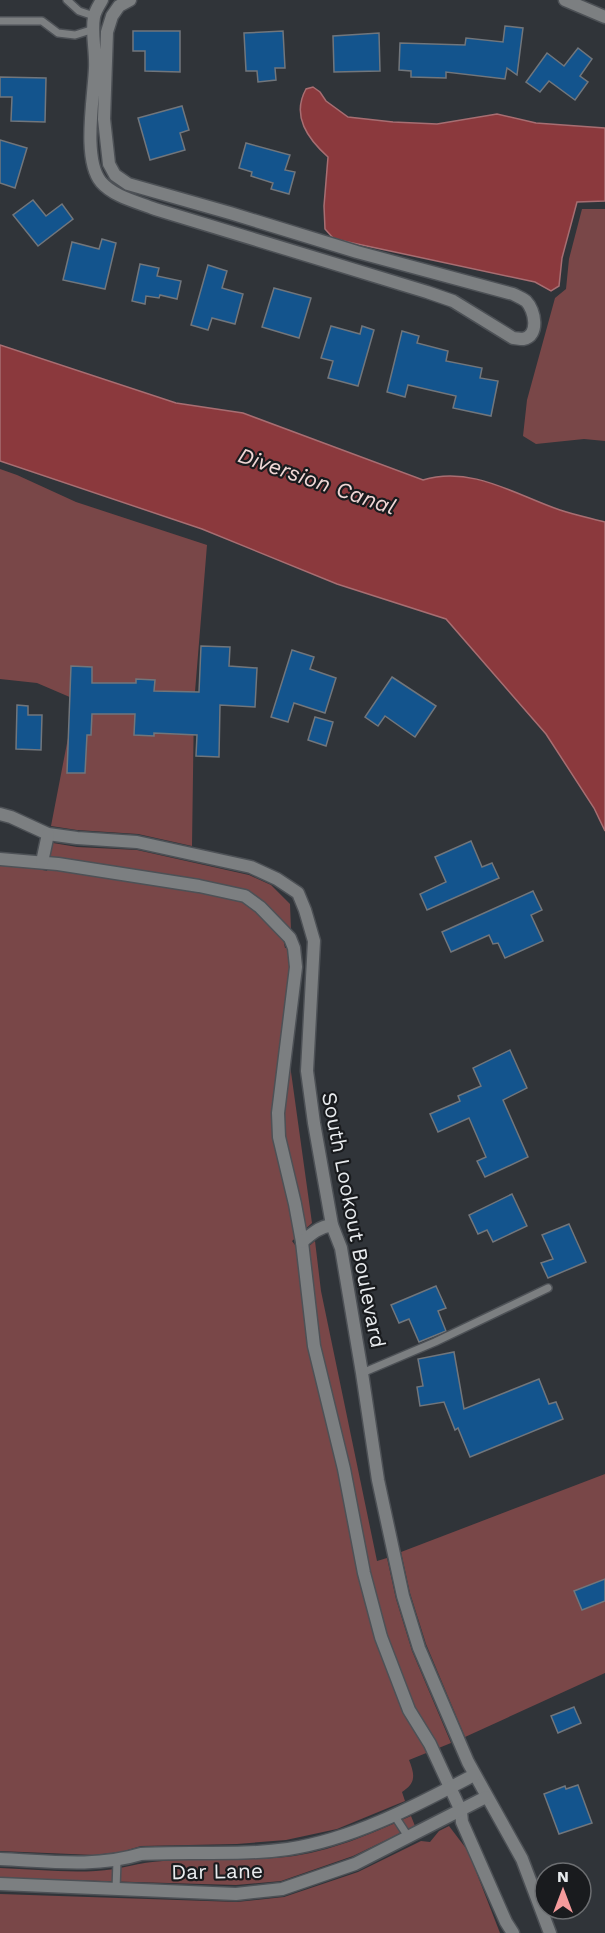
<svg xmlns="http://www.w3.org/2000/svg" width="605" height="1933" viewBox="0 0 605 1933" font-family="'Work Sans',sans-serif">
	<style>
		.green { fill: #794748 }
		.water { fill: #8b393d; stroke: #a76e72; stroke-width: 1.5 }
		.building { fill: #13548d; stroke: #71767c; stroke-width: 1.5 }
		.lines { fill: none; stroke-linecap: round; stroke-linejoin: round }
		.lane-casing { stroke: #4d5156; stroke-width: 10 }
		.street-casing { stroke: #4d5156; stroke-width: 15 }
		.lane { stroke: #7c7f81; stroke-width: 7 }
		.street { stroke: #7c7f81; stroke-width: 12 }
		.labels { text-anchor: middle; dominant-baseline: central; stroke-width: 4.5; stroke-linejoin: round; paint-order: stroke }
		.street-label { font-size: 21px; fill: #e8ebee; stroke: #191b1e }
		.water-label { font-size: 22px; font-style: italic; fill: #f0d7d6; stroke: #191b1e }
	</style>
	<rect width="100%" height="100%" fill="#303439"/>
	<g class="green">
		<path d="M582 209H605V441L584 439 536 444 523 436 527 400 555 298 566 289 569 259Z"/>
		<path d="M0 469 17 475 76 502 207 545 194 704 192 846 138 834 77 830 51 826 73 712 93 707 37 683 0 679Z"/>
		<path d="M53 843 77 847 137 850 249 875 271 885 290 904 291 930 282 933 285 948 291 947 289 965 291 1072 312 1223 292 1241 301 1253 315 1241 321 1291 377 1561 387 1558 396 1599 412 1651 451 1743 409 1760C415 1775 416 1783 402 1792L405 1801 337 1829 286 1840 237 1844 141 1846 121 1852 94 1855 0 1851V864L34 868 47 871Z"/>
		<path d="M605 1474V1673L465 1737 426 1644 410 1593 401 1552Z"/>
		<path d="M411 1816 415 1826 353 1856 281 1881 236 1885 0 1878V1868C31 1869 64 1873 96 1871 119 1870 140 1862 163 1861 204 1858 245 1861 286 1857 330 1852 371 1834 411 1816Z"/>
		<path d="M449 1826 468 1851 500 1933H0V1894L237 1902 284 1897 358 1872 421 1841 430 1842 439 1831Z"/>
	</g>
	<g class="water">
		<path d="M313 87 320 92 326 101 348 117 393 122 437 124 497 114 536 123 605 128V201L577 202 562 258 559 286 551 291 535 282 334 239 325 229 324 206 328 157C308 139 291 116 306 89Z"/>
		<path d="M0 345 176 403 243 413 423 480C471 465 516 495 560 510 575 515 590 518 605 522V831L594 808 546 734 446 619 337 584 202 529 0 461Z"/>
	</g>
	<g class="building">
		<path d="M505 26 523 28 517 75 507 68 505 79 446 72V78L411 77V71L399 70 400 43 465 45 466 38 503 42Z"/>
		<path d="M133 31H180V72L145 71V51H133Z"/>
		<path d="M283 31 285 68H275L276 80 258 82 257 71H246L244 33Z"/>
		<path d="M379 33 380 71 334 72 333 36Z"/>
		<path d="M578 48 592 59 580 76 588 82 575 100 549 81 540 92 526 82 547 53 564 66Z"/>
		<path d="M0 77 46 78 45 122 11 121 12 97H0Z"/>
		<path d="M182 106 189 130 180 133 185 150 150 160 138 118Z"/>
		<path d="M0 140 27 148 15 188 0 183Z"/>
		<path d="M246 143 290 155 285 170 295 172 289 194 271 189 273 183 251 176 252 172 239 168Z"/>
		<path d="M33 200 46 216 62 204 73 219 38 246 13 215Z"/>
		<path d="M102 239 116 243 105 289 63 280 72 242 99 249Z"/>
		<path d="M140 264 159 268 157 276 181 281 177 299 160 295 159 298 146 296 145 304 132 301Z"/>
		<path d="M208 265 227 271 222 288 243 294 235 324 212 318 208 330 191 325Z"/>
		<path d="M274 288 311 298 299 338 262 327Z"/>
		<path d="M331 326 360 334 362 326 374 330 358 386 328 378 333 361 321 358Z"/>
		<path d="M402 331 419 336 417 343 448 351 446 361 482 368 480 378 498 381 491 416 453 408 456 396 408 385 405 397 387 392Z"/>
		<path d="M201 646 230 647 229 666 257 668 255 707 220 705 219 757 196 756 197 735 154 733V736L134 735 135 714H92L91 735H87L85 773H67L71 666 92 667V683H136V679L155 680 154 691 199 692Z"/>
		<path d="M292 650 314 657 310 669 336 678 325 713 294 703 288 722 271 717Z"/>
		<path d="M392 677 436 706 415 737 385 716 378 726 365 717Z"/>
		<path d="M17 705 28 706V715H42L41 750 16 749Z"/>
		<path d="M315 717 333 722 326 746 308 740Z"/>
		<path d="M471 841 482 867 492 863 499 878 427 910 420 894 446 882 435 857Z"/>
		<path d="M533 891 542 910 531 915 543 941 505 958 498 943 493 944 489 935 451 952 442 932Z"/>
		<path d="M510 1050 527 1088 503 1100 528 1157 485 1177 477 1161 486 1157 469 1118 438 1132 430 1114 460 1101 458 1096 481 1086 473 1068Z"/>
		<path d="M512 1194 527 1226 493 1242 487 1230 478 1234 469 1215Z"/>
		<path d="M569 1224 586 1262 548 1278 541 1263 553 1259 542 1235Z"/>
		<path d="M436 1286 446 1308 438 1311 446 1331 419 1342 409 1319 399 1323 391 1305Z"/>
		<path d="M454 1352 464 1409 539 1379 549 1404 556 1402 563 1419 470 1457 458 1428 455 1430 444 1402 420 1406 417 1387 423 1386 418 1359Z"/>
		<path d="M605 1579V1601L582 1610 574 1591Z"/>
		<path d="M574 1707 581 1723 558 1733 551 1716Z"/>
		<path d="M578 1785 592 1823 559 1834 544 1794 565 1786 566 1789Z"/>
	</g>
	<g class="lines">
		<defs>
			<g id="lane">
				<path d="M67 0 79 11 94 16"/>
				<path d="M0 21H42L58 33 75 35 94 29"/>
				<path d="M362 1373 435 1342 548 1288"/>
				<path d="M394 1815 409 1838"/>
				<path d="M116 1889 117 1861"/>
			</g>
			<g id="street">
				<path d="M102 0C99 5 95 11 94 17 91 33 96 51 95 68 94 96 82 159 101 182 114 197 138 202 155 209L427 292 453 301 513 338C516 338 519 339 523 339 540 336 535 310 526 301 522 298 517 296 513 294L357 252 230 213 128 184 115 175 109 164 104 119 107 32 112 16 119 6 130 0"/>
				<path d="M565 0 605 17"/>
				<path d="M0 814 11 817 48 834 77 838 137 842 251 867 277 879 298 893 305 910 314 941 307 1071 314 1123 332 1225 341 1248 362 1373 378 1480 403 1596 419 1648 468 1762 522 1859 550 1933"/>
				<path d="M0 859 58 864 199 886 245 896 260 907 290 938 294 948 296 967 278 1113 279 1137 295 1204 302 1242 314 1346 344 1469 364 1573 381 1637 409 1710 430 1744 461 1811 462 1822 506 1922 513 1933"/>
				<path d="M42 862 48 834"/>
				<path d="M302 1242C311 1234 319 1227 332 1225"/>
				<path d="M0 1859C47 1861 95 1868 141 1854 190 1851 239 1856 288 1849 354 1839 415 1806 474 1775"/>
				<path d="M0 1884 236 1894 282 1889 355 1864 486 1797"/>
			</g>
		</defs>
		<use href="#lane" class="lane-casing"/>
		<use href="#street" class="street-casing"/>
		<use href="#lane" class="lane"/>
		<use href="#street" class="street"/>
	</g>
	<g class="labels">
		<g class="street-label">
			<text transform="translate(354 1220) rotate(79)">South Lookout Boulevard</text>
			<text transform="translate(217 1871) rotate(-1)">Dar Lane</text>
		</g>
		<g class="water-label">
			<text transform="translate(317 481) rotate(19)">Diversion Canal</text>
		</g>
	</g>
	<g transform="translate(563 1891)"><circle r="28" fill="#191b1e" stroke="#6c6e71" stroke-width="1.5"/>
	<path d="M0-4.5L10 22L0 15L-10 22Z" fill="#f59b9c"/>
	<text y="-9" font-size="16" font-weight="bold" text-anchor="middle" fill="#e8ebee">N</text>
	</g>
</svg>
